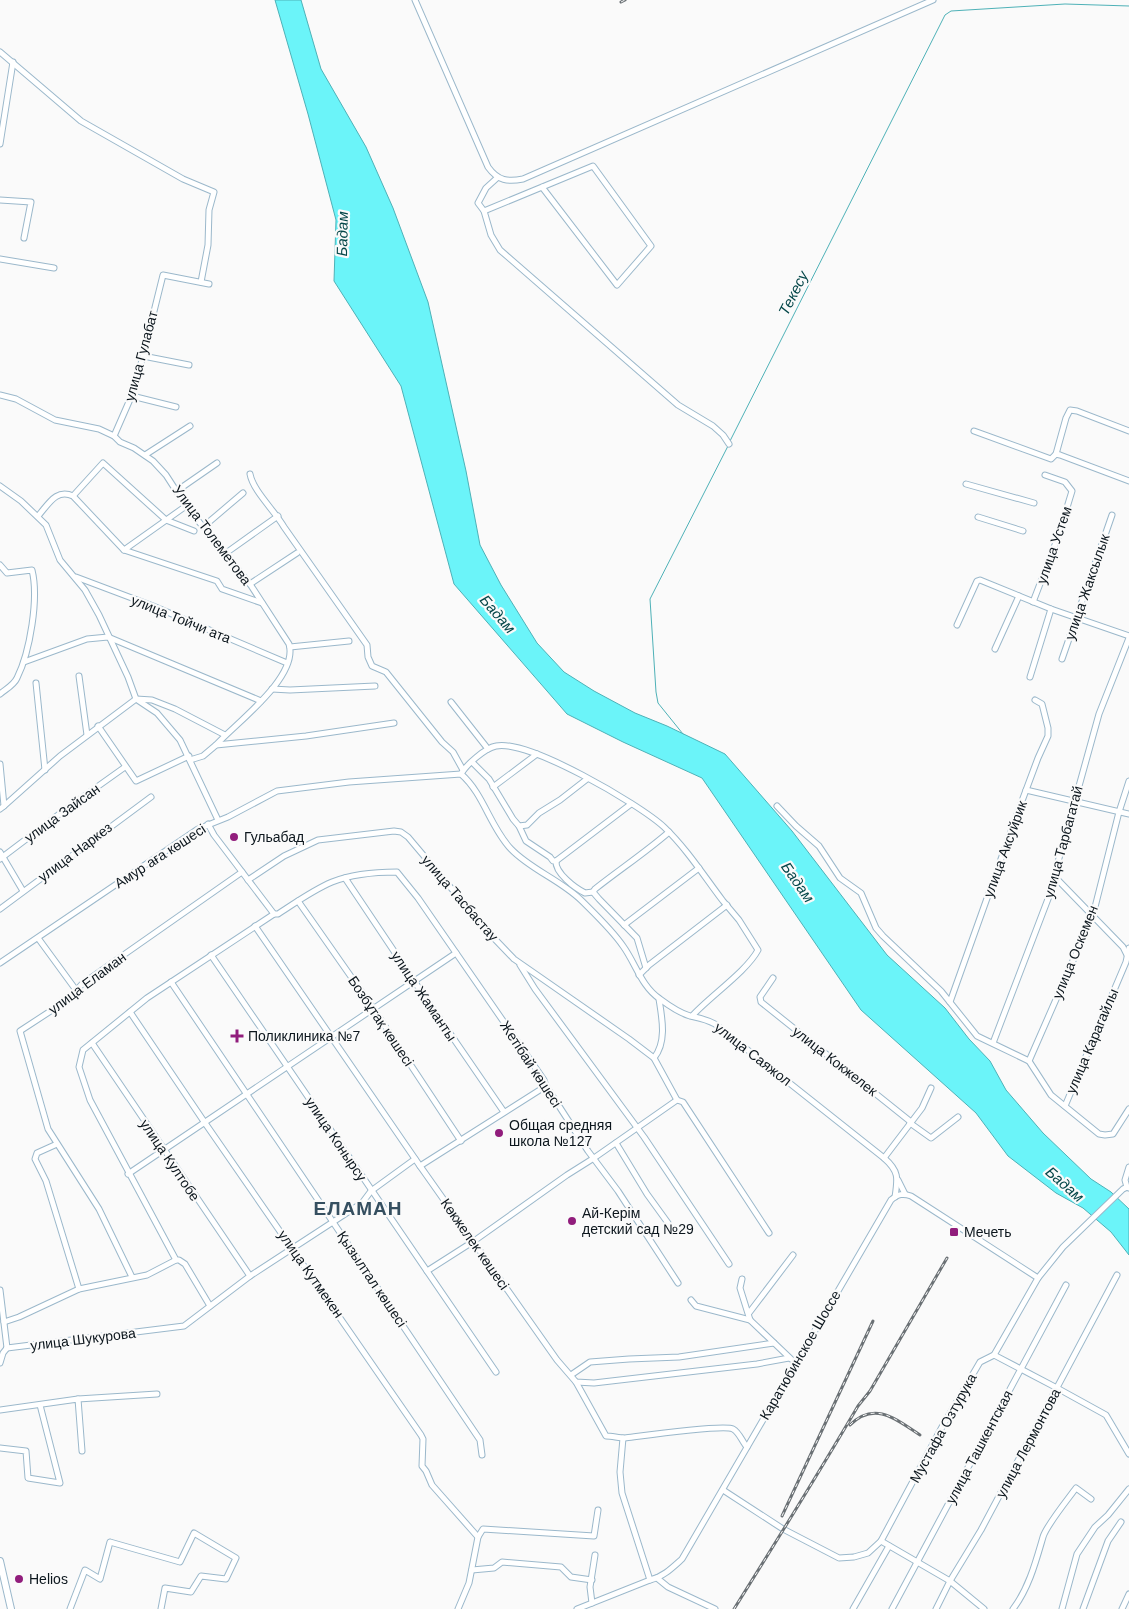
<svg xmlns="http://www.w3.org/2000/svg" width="1129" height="1609" viewBox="0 0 1129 1609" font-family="Arial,sans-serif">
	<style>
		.water { fill: #6bf4f9; stroke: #4eb1b7 }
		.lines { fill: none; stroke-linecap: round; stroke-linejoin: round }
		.stream { stroke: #4eb1b7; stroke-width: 1 }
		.minor-casing { stroke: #9bb8cb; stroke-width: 7 }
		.major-casing { stroke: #9bb8cb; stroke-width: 8 }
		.minor { stroke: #fff; stroke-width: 5 }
		.major { stroke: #fff; stroke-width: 6 }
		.rail-casing { stroke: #6b7175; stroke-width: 3 }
		.rail { stroke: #fafafa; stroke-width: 1; stroke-dasharray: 4; stroke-linecap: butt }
		.poi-dot { fill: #911d7c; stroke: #fafafa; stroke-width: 2 }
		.labels { text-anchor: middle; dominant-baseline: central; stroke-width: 4.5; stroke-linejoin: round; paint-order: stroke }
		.street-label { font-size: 14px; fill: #0c161d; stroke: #fafafa }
		.poi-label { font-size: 14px; fill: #0c161d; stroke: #fafafa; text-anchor: start }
		.water-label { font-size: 15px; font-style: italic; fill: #054749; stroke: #fafafa }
		.district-label { font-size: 19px; font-weight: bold; letter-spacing: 1px; fill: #354f60; stroke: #fafafa }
	</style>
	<rect width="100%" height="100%" fill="#fafafa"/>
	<path class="water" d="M275 0H301L321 69 366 147 393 208 428 302 466 471 480 545 501 585 537 643 564 672 594 691 635 713 667 726 725 754 792 831 887 955 945 1008 969 1039 990 1061 1006 1090 1043 1133 1091 1179 1111 1192 1129 1209V1255L1111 1232 1083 1208 1056 1193 1008 1156 976 1113 861 1010 702 778 623 742 567 714 454 584 401 386 334 281 336 220 308 114Z"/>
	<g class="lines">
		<g class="stream">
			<path d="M729 443 945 15 951 11 1065 4 1129 6"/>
			<path d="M683 734 658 703 656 692 650 599 728 446"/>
		</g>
		<defs>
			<g id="minor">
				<path d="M415 0 488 167C498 181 508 182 523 179L933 0"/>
				<path d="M0 52 81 121 183 179 214 192 209 210 208 245 201 282"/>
				<path d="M0 144 13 62"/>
				<path d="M497 178 486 188 478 203 484 211 491 235 500 250 678 405 713 426 723 435 729 444"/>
				<path d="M0 200 31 202 24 238"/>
				<path d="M484 211 593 166 651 246 617 285 542 187"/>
				<path d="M0 259 54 268"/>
				<path d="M143 356 189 365"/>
				<path d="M0 395 16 399 55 420 99 429 114 436 120 442 134 448 153 461 166 475 186 506 250 584 289 644C299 677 236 723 216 745"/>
				<path d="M132 396 176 407"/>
				<path d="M974 431 1051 459 1056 454 1060 455 1129 481"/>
				<path d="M114 436 135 388 163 275 209 284"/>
				<path d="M1056 454 1066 418 1070 410 1077 411 1129 431"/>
				<path d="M145 455 190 426"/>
				<path d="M250 474C253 491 275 511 284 527L367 645 368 657 372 666 386 672 442 742 453 752 463 770"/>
				<path d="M966 484 1034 503"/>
				<path d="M0 486 21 501 46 525 60 560 85 590 99 615 128 677 136 699 157 713 180 740 218 820"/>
				<path d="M178 490 217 463"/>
				<path d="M73 496 103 463 166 520 194 531"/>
				<path d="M38 516C48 505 56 488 73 496L124 550 217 581 222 589 262 603"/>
				<path d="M978 517 1023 531"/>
				<path d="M203 527 243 493"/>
				<path d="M124 550 186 506"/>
				<path d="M226 553 278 516"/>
				<path d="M0 565 7 573 32 570C39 598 30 652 17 678 14 685 6 689 0 694"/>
				<path d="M76 577 153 606 287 663"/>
				<path d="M250 584 297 553"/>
				<path d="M1033 602 1058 537 1072 491 1065 482 1045 475"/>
				<path d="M957 625 977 581 980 580 1051 609 1129 636"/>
				<path d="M290 647 349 641"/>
				<path d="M995 649 1019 596"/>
				<path d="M1062 659 1112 515"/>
				<path d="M24 662 87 639 108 637 261 701"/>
				<path d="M79 676 87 735"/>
				<path d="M1030 677 1051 609"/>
				<path d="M36 683 45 770"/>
				<path d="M272 689 290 690 375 686"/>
				<path d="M451 702 488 749"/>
				<path d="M98 726 136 781 189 756"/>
				<path d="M190 760 203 756 216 745 306 736 394 723"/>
				<path d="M472 762 489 779 513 819 519 826 527 825 539 813 560 800 587 779"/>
				<path d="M0 764 4 806 0 809"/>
				<path d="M461 774C466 765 485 748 496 746 528 739 639 804 664 827 687 849 704 876 723 901L739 920 758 950C747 971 709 997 692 1016"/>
				<path d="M493 787 537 754"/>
				<path d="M1026 790 1129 814"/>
				<path d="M4 806 60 756 136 699 152 700 175 709 225 735"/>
				<path d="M777 806 796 826 819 846 840 878 861 893 876 928 883 936 941 991 977 1036 1029 1061 1051 1095 1099 1134 1105 1135 1113 1134 1129 1109"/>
				<path d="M208 824 214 835 274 914"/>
				<path d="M519 826 526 841 550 857 553 861H556C555 873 575 888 585 893L593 892"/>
				<path d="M0 852 23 891"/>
				<path d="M0 859 66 809 125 767"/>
				<path d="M556 861 631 804"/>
				<path d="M345 878 414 981 504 1112"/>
				<path d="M1056 878 1123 947 1127 955"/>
				<path d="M248 880 284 856 318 840 394 831 401 832 408 837 489 933 514 959 629 1039 654 1058C667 1042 662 1018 659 999"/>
				<path d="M298 901 373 1008 461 1141"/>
				<path d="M0 909 151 797"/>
				<path d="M624 925 699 868"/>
				<path d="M255 926 420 1166 557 1360 576 1382 594 1383 757 1364 789 1358"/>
				<path d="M38 938 76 990"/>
				<path d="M211 955 496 1372"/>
				<path d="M0 963 198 829 228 817 277 791 349 782 461 774C484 794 490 827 511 849 531 870 561 880 582 901 596 915 612 930 623 946 636 964 641 986 660 999 668 1005 680 1013 690 1016 699 1018 706 1019 715 1024L884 1158C899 1171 898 1178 895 1197"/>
				<path d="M520 965 535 989 644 1137 729 1264"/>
				<path d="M646 968 637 938 599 899 593 892 595 889C619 870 646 852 669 832"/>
				<path d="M639 975 649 965 727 905"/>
				<path d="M773 978 760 997 761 1002 911 1122"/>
				<path d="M171 982 480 1440 482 1455"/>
				<path d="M950 1002 1016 817 1038 758 1048 736V728L1042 704 1035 700"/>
				<path d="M130 1012 205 1123 421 1435 423 1439 422 1466 426 1471 432 1485 478 1537"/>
				<path d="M92 1043 250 1276"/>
				<path d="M993 1043 1056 878V869L1099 714 1129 638"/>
				<path d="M654 1058 677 1100 683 1102 769 1233"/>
				<path d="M1029 1061 1093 915 1119 812 1129 781"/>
				<path d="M1065 1106 1126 962 1129 948"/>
				<path d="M910 1123 931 1138 958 1117"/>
				<path d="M616 1143 647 1194 668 1223"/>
				<path d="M57 1144 37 1153 35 1159 46 1181 79 1289"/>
				<path d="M884 1158 922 1108 931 1088"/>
				<path d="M420 1166 546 1086"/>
				<path d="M128 1174 456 953"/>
				<path d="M898 1180 905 1194"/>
				<path d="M1127 1187 1125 1180 1129 1167"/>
				<path d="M427 1271 474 1241 567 1175 594 1158 677 1100"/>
				<path d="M132 1277 99 1209 48 1129 20 1031 69 999 82 984 242 872"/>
				<path d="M742 1279 740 1288 750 1320 791 1359"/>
				<path d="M0 1290 7 1348"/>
				<path d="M691 1300 696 1306 750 1320"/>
				<path d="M210 1306 185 1264 179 1260H176L90 1100 79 1067 83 1050 147 998 274 914H278C295 903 313 890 332 882 352 874 376 872 397 872L418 898 544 1080 546 1086 588 1151 618 1191 678 1283"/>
				<path d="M749 1313 793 1255"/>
				<path d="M4 1322 19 1317 79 1289 147 1275 176 1260"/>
				<path d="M7 1348 184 1326 250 1276 362 1203 371 1191 415 1159"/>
				<path d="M994 1355 1057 1388 1106 1415 1129 1454"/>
				<path d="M0 1363 3 1353 7 1348"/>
				<path d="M571 1375 590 1362 629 1359 679 1357 774 1343"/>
				<path d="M576 1382 606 1436C612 1436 619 1438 625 1438 641 1436 724 1424 733 1429 740 1433 742 1442 747 1447"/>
				<path d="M78 1399 157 1394"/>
				<path d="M0 1410 78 1399 82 1451"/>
				<path d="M623 1438 620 1472 622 1493 650 1580"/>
				<path d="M0 1448 26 1451 28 1478 60 1483 40 1405"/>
				<path d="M723 1490 783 1529 839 1558 854 1557 868 1553 881 1541 942 1427 980 1362 994 1355 1038 1278 1063 1247 1123 1189 1127 1187 1129 1188"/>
				<path d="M881 1541 950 1581 984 1609"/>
				<path d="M472 1570 494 1568 502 1562 561 1567 571 1577 592 1580"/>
				<path d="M657 1578 668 1587 715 1609"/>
				<path d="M592 1603 590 1587 595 1555"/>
				<path d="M70 1609 85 1570 100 1579 110 1542 180 1562 194 1533 236 1558 226 1579 201 1576 191 1592 165 1588 161 1609"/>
				<path d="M458 1609 469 1583 478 1537 483 1529 594 1536 598 1510"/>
				<path d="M577 1609 650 1580C663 1577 672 1568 682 1559L891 1200C898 1194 903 1193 911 1196L1038 1278"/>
				<path d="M853 1609 889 1546"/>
				<path d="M892 1609 1066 1285"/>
				<path d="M936 1609 950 1581 981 1530 1117 1275"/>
				<path d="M1013 1609C1029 1588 1036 1561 1043 1537 1046 1526 1068 1499 1076 1488L1091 1499"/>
				<path d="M1062 1609 1077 1554 1095 1527 1108 1515 1129 1489"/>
				<path d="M1083 1609 1108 1541 1121 1522"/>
				<path d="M1122 1609 1129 1594"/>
			</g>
			<path id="major" d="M0 1561 11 1609"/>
		</defs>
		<use href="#minor" class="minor-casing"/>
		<use href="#major" class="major-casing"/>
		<use href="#minor" class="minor"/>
		<use href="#major" class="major"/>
		<defs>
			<g id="rail">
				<path d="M621 2 625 0"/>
				<path d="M850 1425C875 1400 897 1420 920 1435"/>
				<path d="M782 1516 873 1321"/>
				<path d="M734 1609C776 1542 818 1474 858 1406L870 1391 947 1258"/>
			</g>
		</defs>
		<use href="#rail" class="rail-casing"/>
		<use href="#rail" class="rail"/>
	</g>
	<g class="poi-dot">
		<circle cx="234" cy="837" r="5"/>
		<path d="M234.5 1028.5h5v5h5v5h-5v5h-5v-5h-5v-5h5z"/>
		<circle cx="499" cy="1133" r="5"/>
		<circle cx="572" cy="1221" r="5"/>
		<rect x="949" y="1227" width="10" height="10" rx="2.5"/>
		<circle cx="19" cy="1579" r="5"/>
	</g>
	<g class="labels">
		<g class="street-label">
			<text transform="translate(141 356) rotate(-75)">улица Гулабат</text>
			<text transform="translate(212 535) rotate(53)">Улица Толеметова</text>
			<text transform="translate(1054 545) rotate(-71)">улица Устем</text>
			<text transform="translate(1087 587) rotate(-71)">улица Жаксылык</text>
			<text transform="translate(181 619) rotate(22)">улица Тойчи ата</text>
			<text transform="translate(62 813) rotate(-36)">улица Зайсан</text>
			<text transform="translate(1063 842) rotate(-75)">улица Тарбагатай</text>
			<text transform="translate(1005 849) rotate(-70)">улица Аксуйрик</text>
			<text transform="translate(75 852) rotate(-37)">улица Наркез</text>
			<text transform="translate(160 856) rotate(-33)">Амур аға көшесі</text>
			<text transform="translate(460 898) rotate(49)">улица Тасбастау</text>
			<text transform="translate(1075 952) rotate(-68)">улица Оскемен</text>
			<text transform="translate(87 983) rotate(-37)">улица Еламан</text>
			<text transform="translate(424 996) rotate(56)">улица Жаманты</text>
			<text transform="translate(381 1021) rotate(56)">Бозбұтақ көшесі</text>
			<text transform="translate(1092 1041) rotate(-67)">улица Карагайлы</text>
			<text transform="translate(753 1054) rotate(38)">улица Саяжол</text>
			<text transform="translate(835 1061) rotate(38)">улица Кокжелек</text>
			<text transform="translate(531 1064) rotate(57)">Жетібай көшесі</text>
			<text transform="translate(336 1139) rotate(56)">улица Конырсу</text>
			<text transform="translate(170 1160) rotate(56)">улица Култобе</text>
			<text transform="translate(475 1244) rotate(55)">Көкжелек көшесі</text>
			<text transform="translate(311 1274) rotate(55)">улица Кутмекен</text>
			<text transform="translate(372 1279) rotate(56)">Қызылтал көшесі</text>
			<text transform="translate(83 1339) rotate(-7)">улица Шукурова</text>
			<text transform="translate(800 1355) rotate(-60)">Каратюбинское Шоссе</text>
			<text transform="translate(943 1428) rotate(-61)">Мустафа Озтурука</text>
			<text transform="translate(1028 1443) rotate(-62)">улица Лермонтова</text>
			<text transform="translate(979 1447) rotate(-62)">улица Ташкентская</text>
		</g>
		<g class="poi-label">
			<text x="244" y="837">Гульабад</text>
			<text x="248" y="1036">Поликлиника №7</text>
			<text x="509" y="1125">Общая средняя<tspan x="509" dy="16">школа №127</tspan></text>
			<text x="582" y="1213">Ай-Керім<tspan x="582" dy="16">детский сад №29</tspan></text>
			<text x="964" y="1232">Мечеть</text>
			<text x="29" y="1579">Helios</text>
		</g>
		<g class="water-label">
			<text transform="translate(342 234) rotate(-89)">Бадам</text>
			<text transform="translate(793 293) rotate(-63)">Текесу</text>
			<text transform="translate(498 614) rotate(49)">Бадам</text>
			<text transform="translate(798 882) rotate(55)">Бадам</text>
			<text transform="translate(1065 1184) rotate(41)">Бадам</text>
		</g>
		<g class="district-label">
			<text x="358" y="1208">ЕЛАМАН</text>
		</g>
	</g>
</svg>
